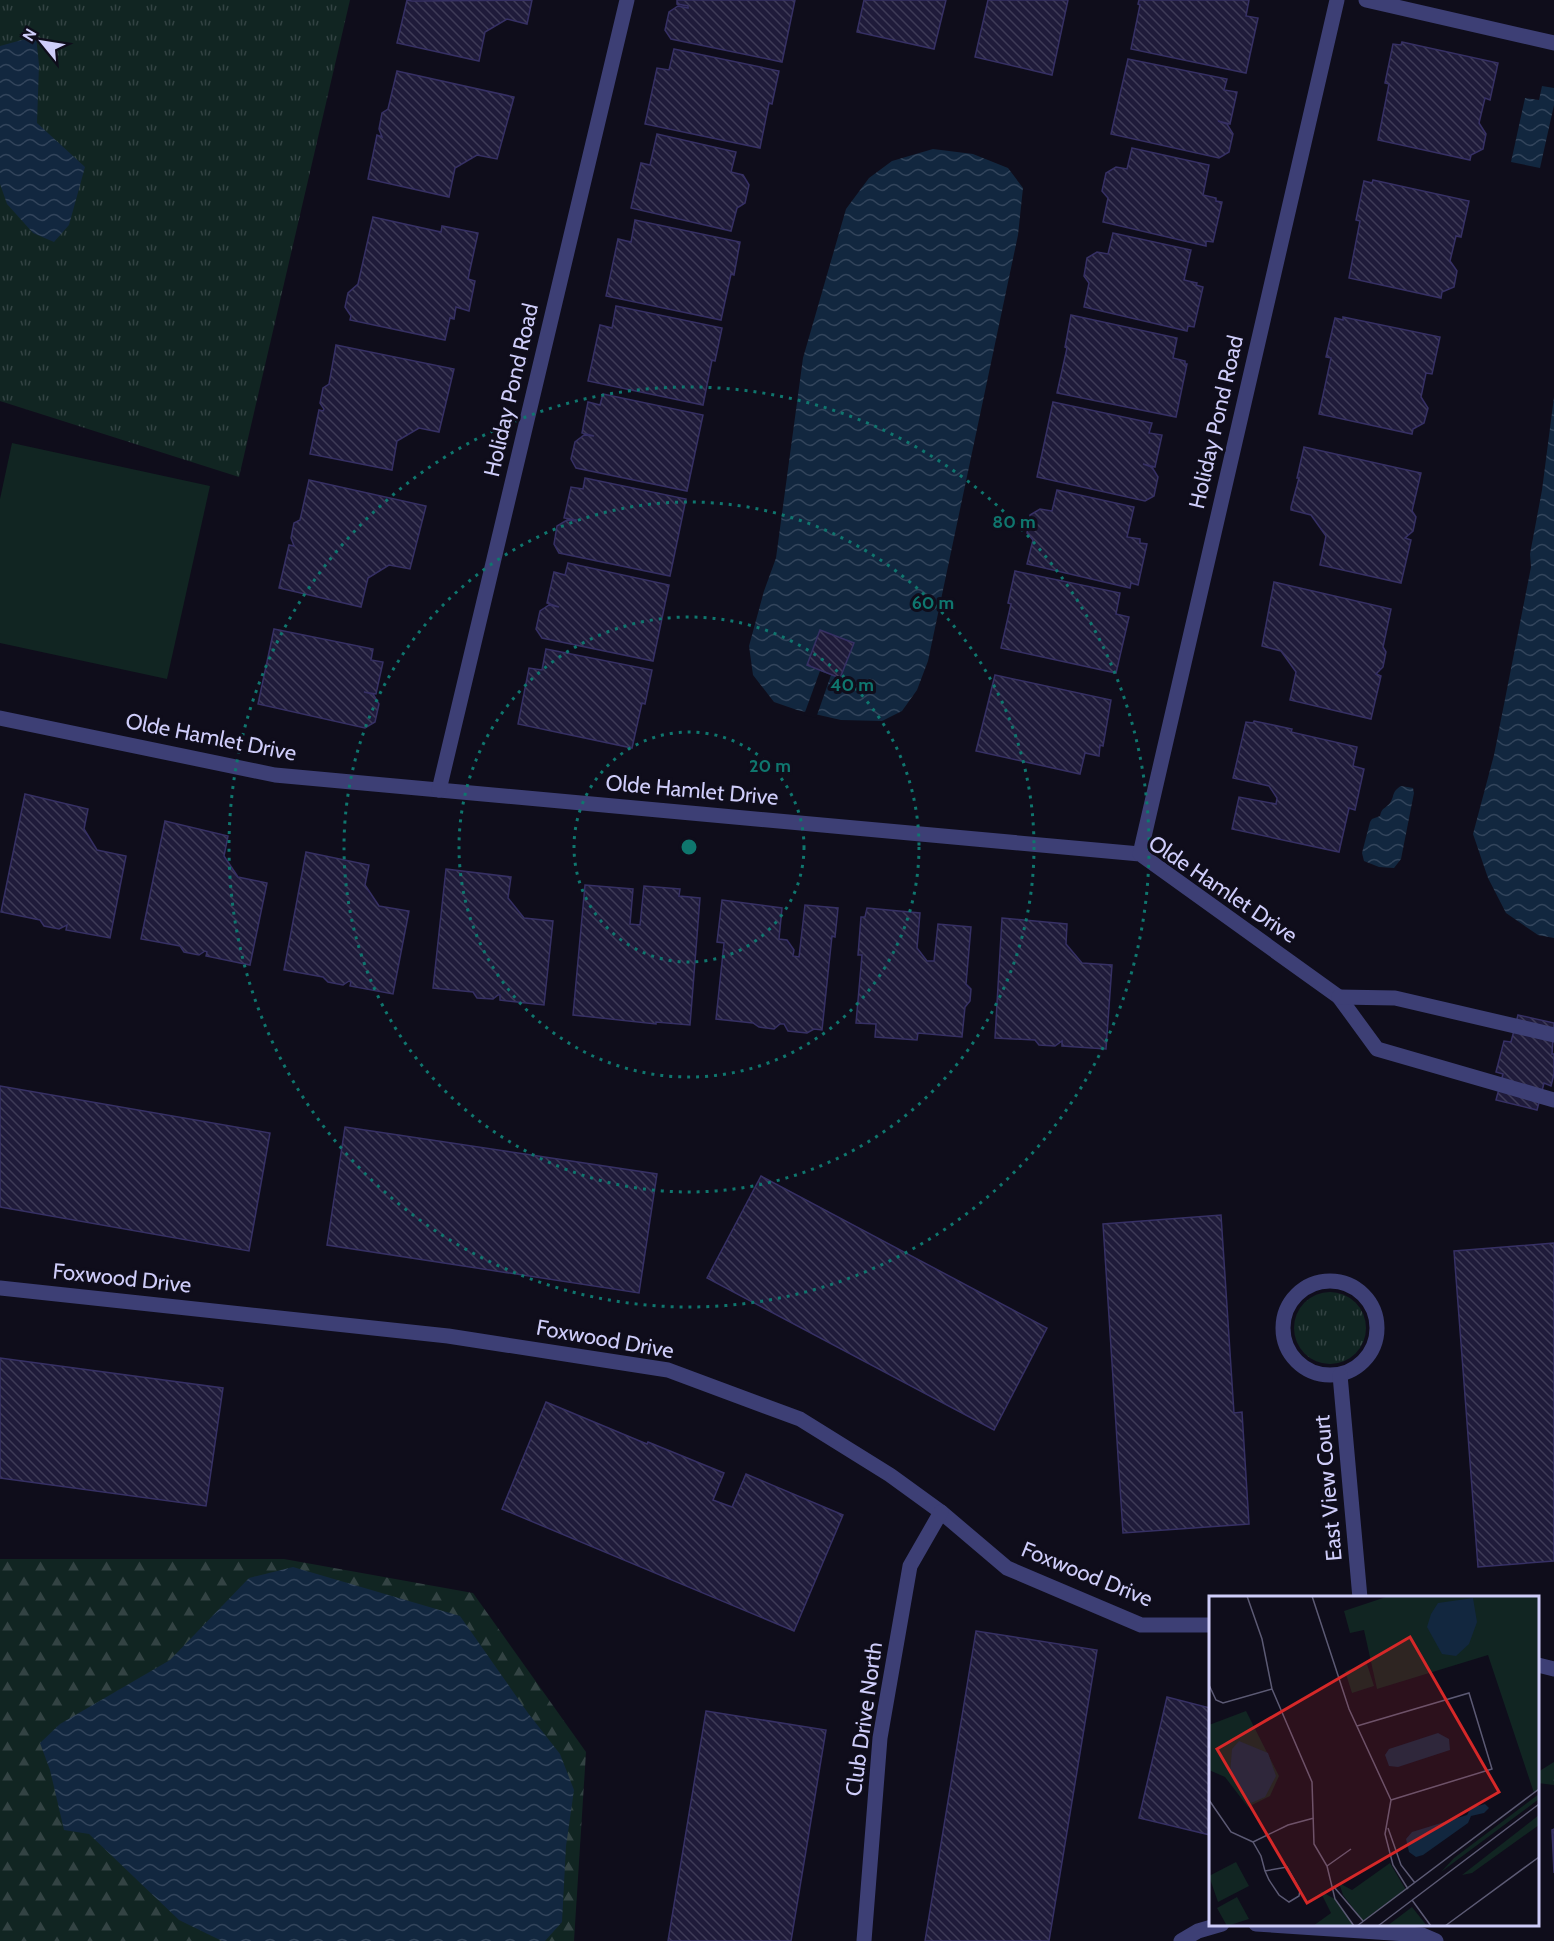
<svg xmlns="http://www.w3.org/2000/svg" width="1554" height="1941" viewBox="0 0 1554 1941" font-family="Cabin,sans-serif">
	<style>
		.grass { fill: url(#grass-tufts) }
		.forest { fill: url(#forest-firs) }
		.park { fill: #112522 }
		.water { fill: url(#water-waves) }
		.pier { fill: #0f0d1b }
		.building { fill: url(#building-back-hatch); stroke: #363064; stroke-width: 1.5 }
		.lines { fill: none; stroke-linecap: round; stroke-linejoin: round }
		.minor { stroke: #3d3f75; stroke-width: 15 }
		.ring { fill: none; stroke: #0f766e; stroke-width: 3; stroke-dasharray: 3 6 }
		.labels { text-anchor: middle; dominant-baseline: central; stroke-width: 6; stroke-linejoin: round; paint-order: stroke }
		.street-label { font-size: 22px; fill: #cfcdfa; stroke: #0f0d1b }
		.inset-road { fill: none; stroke: #5c5a74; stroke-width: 1.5 }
		.view { fill: #d62828; fill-opacity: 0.15; stroke: #d62828; stroke-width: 3 }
		.inset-edge { fill: none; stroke: #cfcdfa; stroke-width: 3 }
		.centre { fill: #0f766e; stroke: #0f0d1b; stroke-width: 3 }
		.ring-label { font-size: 18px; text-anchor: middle; font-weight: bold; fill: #0f766e; stroke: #0f0d1b; stroke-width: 6; stroke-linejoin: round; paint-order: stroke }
	</style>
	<defs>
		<pattern id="grass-tufts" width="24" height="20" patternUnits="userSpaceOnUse" patternTransform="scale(1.5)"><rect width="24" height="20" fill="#112522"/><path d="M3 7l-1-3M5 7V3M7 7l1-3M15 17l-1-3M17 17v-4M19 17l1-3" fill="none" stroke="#334343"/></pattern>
		<pattern id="forest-firs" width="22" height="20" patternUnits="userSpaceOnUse" patternTransform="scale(1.5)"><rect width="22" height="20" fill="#112522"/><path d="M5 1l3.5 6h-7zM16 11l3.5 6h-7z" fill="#334343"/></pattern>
		<pattern id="water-waves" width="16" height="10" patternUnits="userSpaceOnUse" patternTransform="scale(1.5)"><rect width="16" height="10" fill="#12273f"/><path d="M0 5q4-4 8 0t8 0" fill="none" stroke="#33455c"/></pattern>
		<pattern id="building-back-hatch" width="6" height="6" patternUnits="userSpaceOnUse" patternTransform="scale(1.5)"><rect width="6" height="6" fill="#1f1b3a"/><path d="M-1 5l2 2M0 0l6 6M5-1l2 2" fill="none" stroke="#3e3b57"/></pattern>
	</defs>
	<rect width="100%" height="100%" fill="#0f0d1b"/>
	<g class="grass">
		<path d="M0 0H350L239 477 0 401Z"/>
		<circle cx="1330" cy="1328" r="36"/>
	</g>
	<g class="forest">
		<path d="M0 1559H284L473 1593 586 1752 574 1941H0Z"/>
		<path d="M1554 1762V1785L1538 1783V1772Z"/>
	</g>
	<path class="park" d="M12 443 210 486 167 679 0 643V499Z"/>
	<g class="water">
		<path d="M36 36 39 65 37 123 85 167 69 225 54 242 33 233 7 204 0 184V46Z"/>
		<path d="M1542 86 1554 88V105L1540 168 1511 162 1525 98 1539 100Z"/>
		<path d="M933 149 973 154 1008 168 1023 188 1018 235 928 661 917 690 902 711 882 721 841 720 797 710 774 702 753 675 749 646 764 591 776 558 803 358 846 209 869 178 892 161Z"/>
		<path d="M1554 397V938L1538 935 1506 913 1488 878 1473 834 1494 755 1531 567 1530 554 1542 490Z"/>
		<path d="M1401 786 1413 788 1414 793 1401 859 1394 868 1379 867 1364 861 1362 853 1370 822 1372 819 1380 816C1382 807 1385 809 1390 803 1395 796 1391 792 1401 786Z"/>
		<path d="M293 1567 460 1616 528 1713 560 1754 574 1790 566 1846 562 1922 545 1941H222L179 1920 89 1834 64 1830 50 1770 40 1743 60 1724 170 1660 249 1578Z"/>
	</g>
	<path class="pier" d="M820 671 831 675 816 718 804 715Z"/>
	<g class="building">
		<path d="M407 0 412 1 532 0 527 24 507 19 485 32 479 61 397 43Z"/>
		<path d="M677 0H795L782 62 671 39 665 30 669 12 678 6 688 8V6L677 4Z"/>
		<path d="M864 0H946L934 49 857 32Z"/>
		<path d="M988 0H1068L1052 75 975 57Z"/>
		<path d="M1139 0H1249L1246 16 1258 18 1246 73 1131 49 1140 5 1138 4Z"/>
		<path d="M1402 42 1498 63 1490 100 1485 98 1479 123 1486 134 1483 149 1471 155 1470 160 1378 140 1389 84 1385 83 1393 44 1401 45Z"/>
		<path d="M674 49 779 71 772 104 769 103 760 148 645 124 657 68 669 70Z"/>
		<path d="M1128 59 1227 79 1224 90 1237 92 1230 124 1218 121 1227 124 1233 134 1229 152 1219 158 1111 134Z"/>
		<path d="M397 71 514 97 497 159 477 155 455 168 449 197 368 179 377 135 382 137 379 129 382 113 388 109Z"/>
		<path d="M657 134 736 152 731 172 743 175 749 185 745 203 737 208 731 231 631 208 641 163 650 165Z"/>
		<path d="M1132 148 1209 165 1203 195 1216 198V201L1222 202 1213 242 1206 241V246L1103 222 1108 198 1102 191 1106 173 1116 167 1127 169Z"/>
		<path d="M1373 180 1469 201 1461 237 1456 236 1450 261 1457 271 1454 287 1442 292 1441 298 1349 278 1360 221 1356 220 1364 181 1372 183Z"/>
		<path d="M373 217 441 232 442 226 478 233 468 279 475 281 469 311 456 307 454 319 450 318 445 340 350 320 351 316 345 307 348 293 358 284Z"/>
		<path d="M635 220 740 242 734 275 731 274 721 320 606 296 618 239 631 242Z"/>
		<path d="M1113 233 1191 250 1184 280 1197 283 1196 285 1203 287 1194 327 1188 326 1187 331 1084 307 1089 283 1084 276 1087 258 1097 252 1108 254Z"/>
		<path d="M616 306 722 328 715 361 712 360 703 405 588 381 600 325 612 328Z"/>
		<path d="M1071 315 1177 338 1173 358 1185 361V364H1187L1176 417 1057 393 1067 348 1065 347Z"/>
		<path d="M1343 317 1440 337 1432 374 1426 373 1421 397 1428 408 1424 423 1413 429 1412 434 1319 414 1331 358 1326 357 1335 318 1343 320Z"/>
		<path d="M336 345 454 369 439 432 419 428 397 441 392 470 310 454 319 410 323 411 324 409 320 403 323 388 329 384Z"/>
		<path d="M603 394 703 415 687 491 576 468 571 459 575 442 584 435 594 436 582 433 588 402 600 405Z"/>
		<path d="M1053 402 1152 423 1149 433 1162 435 1155 467 1143 464 1152 467 1158 477 1154 496 1145 501 1037 477Z"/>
		<path d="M1304 447 1421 473 1412 511 1416 517 1413 531 1405 538 1411 540 1401 583 1320 565 1326 536 1311 515 1291 510V507L1299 478H1297Z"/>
		<path d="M585 478 686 499 670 576 559 553 554 544 557 526 567 520 576 521V520L564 518 571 487 583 489Z"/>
		<path d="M309 480 426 506 410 569 389 565 368 578 361 607 279 588 289 545 294 546 291 538 294 523 300 520Z"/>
		<path d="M1057 490 1134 507 1127 537 1140 539V543L1147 544 1138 585 1131 583 1130 588 1027 564 1033 540 1027 533 1030 515 1040 509 1052 511Z"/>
		<path d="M568 563 669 585 653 661 542 638 536 629 540 611 549 605 559 607 547 603 554 572 565 575Z"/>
		<path d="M1015 571 1120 593 1116 614 1129 617 1116 673 1001 648 1011 604 1008 603Z"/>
		<path d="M1274 582 1391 609 1383 647 1386 652 1383 667 1376 674 1381 676 1371 719 1290 700 1296 672 1281 651 1262 646Z"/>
		<path d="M274 629 373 649 371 660 383 662 376 694 364 692 373 694 379 704 375 722 365 728 258 704Z"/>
		<path d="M820 630 854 643 840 678 807 665Z"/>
		<path d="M546 649 652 670 645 704 642 703 632 748 518 724 529 668 542 670Z"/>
		<path d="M995 675 1111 700 1103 746 1100 745 1099 756 1085 753 1080 774 976 751Z"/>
		<path d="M1254 721 1292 729 1291 732 1357 747 1353 766 1364 769 1355 810 1349 808 1339 852 1232 829 1239 797 1276 804 1277 798 1269 786 1233 778 1246 722 1253 723Z"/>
		<path d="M25 794 88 809 84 829 97 850 126 856 110 938 66 930 67 925 59 929 44 926 40 920 1 912Z"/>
		<path d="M165 821 228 836 224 856 238 877 267 883 250 965 206 956 207 952 205 951 199 955 184 952 180 946 141 939Z"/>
		<path d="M306 852 369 865 365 885 379 906 409 911 393 994 350 986 351 982 349 981 343 985 328 982 323 977 284 970Z"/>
		<path d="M446 869 511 877 508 898 524 918 553 921 544 1005 500 1000V995H498L493 999 477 998 473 992 433 988Z"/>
		<path d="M585 885 633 889 630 924 640 925 644 886 680 889 679 896 700 898 690 1025 656 1022V1024L573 1015Z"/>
		<path d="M722 900 782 908 779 939 787 940 794 950 793 956 799 957 805 905 838 908 835 937 832 936 822 1030 814 1029 807 1033 788 1031 784 1024H780L774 1029 759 1027 753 1023 716 1019 724 943 717 942Z"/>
		<path d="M867 908 920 913 917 948 927 961H934L938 924 971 927 966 984 971 989 970 1001 965 1007 962 1037 918 1033 917 1040 875 1037 876 1024 856 1023 862 955H858L861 917H865Z"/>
		<path d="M1002 918 1067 924 1066 944 1082 963 1112 965 1106 1049 1062 1046V1041L1055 1046 1039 1045 1035 1040 995 1038Z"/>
		<path d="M1518 1015 1554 1023 1552 1054H1554V1074L1551 1086 1544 1083 1537 1110 1496 1100 1503 1074 1496 1072 1504 1041 1511 1042Z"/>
		<path d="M0 1086 270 1133 249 1251 0 1207Z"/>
		<path d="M345 1127 657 1174 639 1293 327 1245Z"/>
		<path d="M761 1176 1047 1328 994 1430 707 1278Z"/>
		<path d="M1221 1215 1234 1413 1242 1412 1249 1524 1123 1533 1103 1224Z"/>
		<path d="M1554 1243V1561L1478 1567 1454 1251Z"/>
		<path d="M0 1358 223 1388 206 1506 0 1478Z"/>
		<path d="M546 1402 647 1444 648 1442 724 1473 713 1500 732 1507 746 1474 843 1515 794 1631 502 1509Z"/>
		<path d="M976 1631 1097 1650 1049 1941H925Z"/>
		<path d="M1167 1697 1210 1708V1835L1139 1818Z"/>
		<path d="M706 1711 826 1730 791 1941H668Z"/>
		<path d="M1554 1829V1873L1552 1830Z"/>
	</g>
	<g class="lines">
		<g class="minor">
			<path d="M1366 0 1554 43"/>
			<path d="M0 718 275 775 1140 854 1339 997 1377 1049 1554 1100"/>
			<path d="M439 790 627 0"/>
			<path d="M1140 854 1337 0"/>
			<path d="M1339 997 1395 998 1554 1035"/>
			<circle cx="1330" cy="1328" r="47"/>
			<path d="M0 1288 448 1336 668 1370 800 1419 890 1475 941 1512 1007 1568 1141 1625H1210"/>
			<path d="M1340 1375 1360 1598"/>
			<path d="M1538 1665 1554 1669"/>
			<path d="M1256 1924 1422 1935 1436 1941"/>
			<path d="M864 1941 880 1738 910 1566 941 1512"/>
			<path d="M1181 1941 1198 1931 1222 1924"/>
		</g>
	</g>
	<g class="ring">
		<circle cx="689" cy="847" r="115"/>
		<circle cx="689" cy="847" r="230"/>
		<circle cx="689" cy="847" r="345"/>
		<circle cx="689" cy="847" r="460"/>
	</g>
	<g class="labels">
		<g class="street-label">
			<text transform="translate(511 390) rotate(-77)">Holiday Pond Road</text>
			<text transform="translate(1216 422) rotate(-77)">Holiday Pond Road</text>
			<text transform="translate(211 737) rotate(11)">Olde Hamlet Drive</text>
			<text transform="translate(692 790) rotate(5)">Olde Hamlet Drive</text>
			<text transform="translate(1223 889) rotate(34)">Olde Hamlet Drive</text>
			<text transform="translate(122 1278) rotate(6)">Foxwood Drive</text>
			<text transform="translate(605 1339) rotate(10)">Foxwood Drive</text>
			<text transform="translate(1328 1488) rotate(-95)">East View Court</text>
			<text transform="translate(1087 1574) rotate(22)">Foxwood Drive</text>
			<text transform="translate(864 1719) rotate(-82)">Club Drive North</text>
		</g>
	</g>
	<g transform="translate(1209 1596)">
		<rect width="330" height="330" fill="#0f0d1b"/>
		<path d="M180 0H330V193L325 197 279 59 168 93 155 34 141 37 135 15ZM330 198V203L232 276 245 262ZM203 311 218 330H178Z" fill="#112522"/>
		<path d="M37 115 70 180 61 200 39 211 16 181 0 174V129ZM330 219V229L263 277 253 279ZM181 267 197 294 154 325 134 299 130 287 143 294ZM111 295 126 303 145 330H104L122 317Z" fill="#112522"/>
		<path d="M158 68 165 90 143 97 136 75ZM27 266 40 290 9 306 0 280ZM28 301 40 323 18 330 8 312Z" fill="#112522"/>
		<path d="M264 2 268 26 260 48 247 60 233 58 218 31 222 18 229 7ZM229 137 240 143 241 154 189 171 180 170 176 159 180 153ZM30 145 59 157 67 180 56 201 42 207 21 178 23 153ZM276 208 280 212 275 217 262 220 259 227 214 259 207 261 200 256 197 243 203 236 258 219 262 212Z" fill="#12273f"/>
		<path class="inset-road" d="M103 0 140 113 182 204 176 238 184 269 199 293M0 89 7 104 14 107 63 93 53 43 38 0M63 93 103 186 105 248 118 270 126 303 145 330M148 130 260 97 283 173 182 204M0 204 22 236 44 246M179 232 192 269 206 287M44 246 52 260 56 275 60 284 70 299 80 306 90 300 91 294 78 271 56 275M44 246 79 229 105 222M118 270 142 253M125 291 154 325M203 304 222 330M148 330 330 193M169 330 330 208M236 330 330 261"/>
		<path class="view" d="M201 41 290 196 98 307 8 153Z"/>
		<rect width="330" height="330" class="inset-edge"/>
	</g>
	<circle cx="689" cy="847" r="9" class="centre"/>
	<g class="ring-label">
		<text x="1014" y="528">80 m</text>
		<text x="933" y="609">60 m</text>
		<text x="852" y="691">40 m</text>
		<text x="770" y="772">20 m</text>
	</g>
	<g transform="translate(42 42) rotate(300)" stroke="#0f0d1b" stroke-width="4.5" paint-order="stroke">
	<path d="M0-4.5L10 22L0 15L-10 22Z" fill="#cfcdfa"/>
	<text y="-9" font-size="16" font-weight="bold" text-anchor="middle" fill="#cfcdfa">N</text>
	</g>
</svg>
